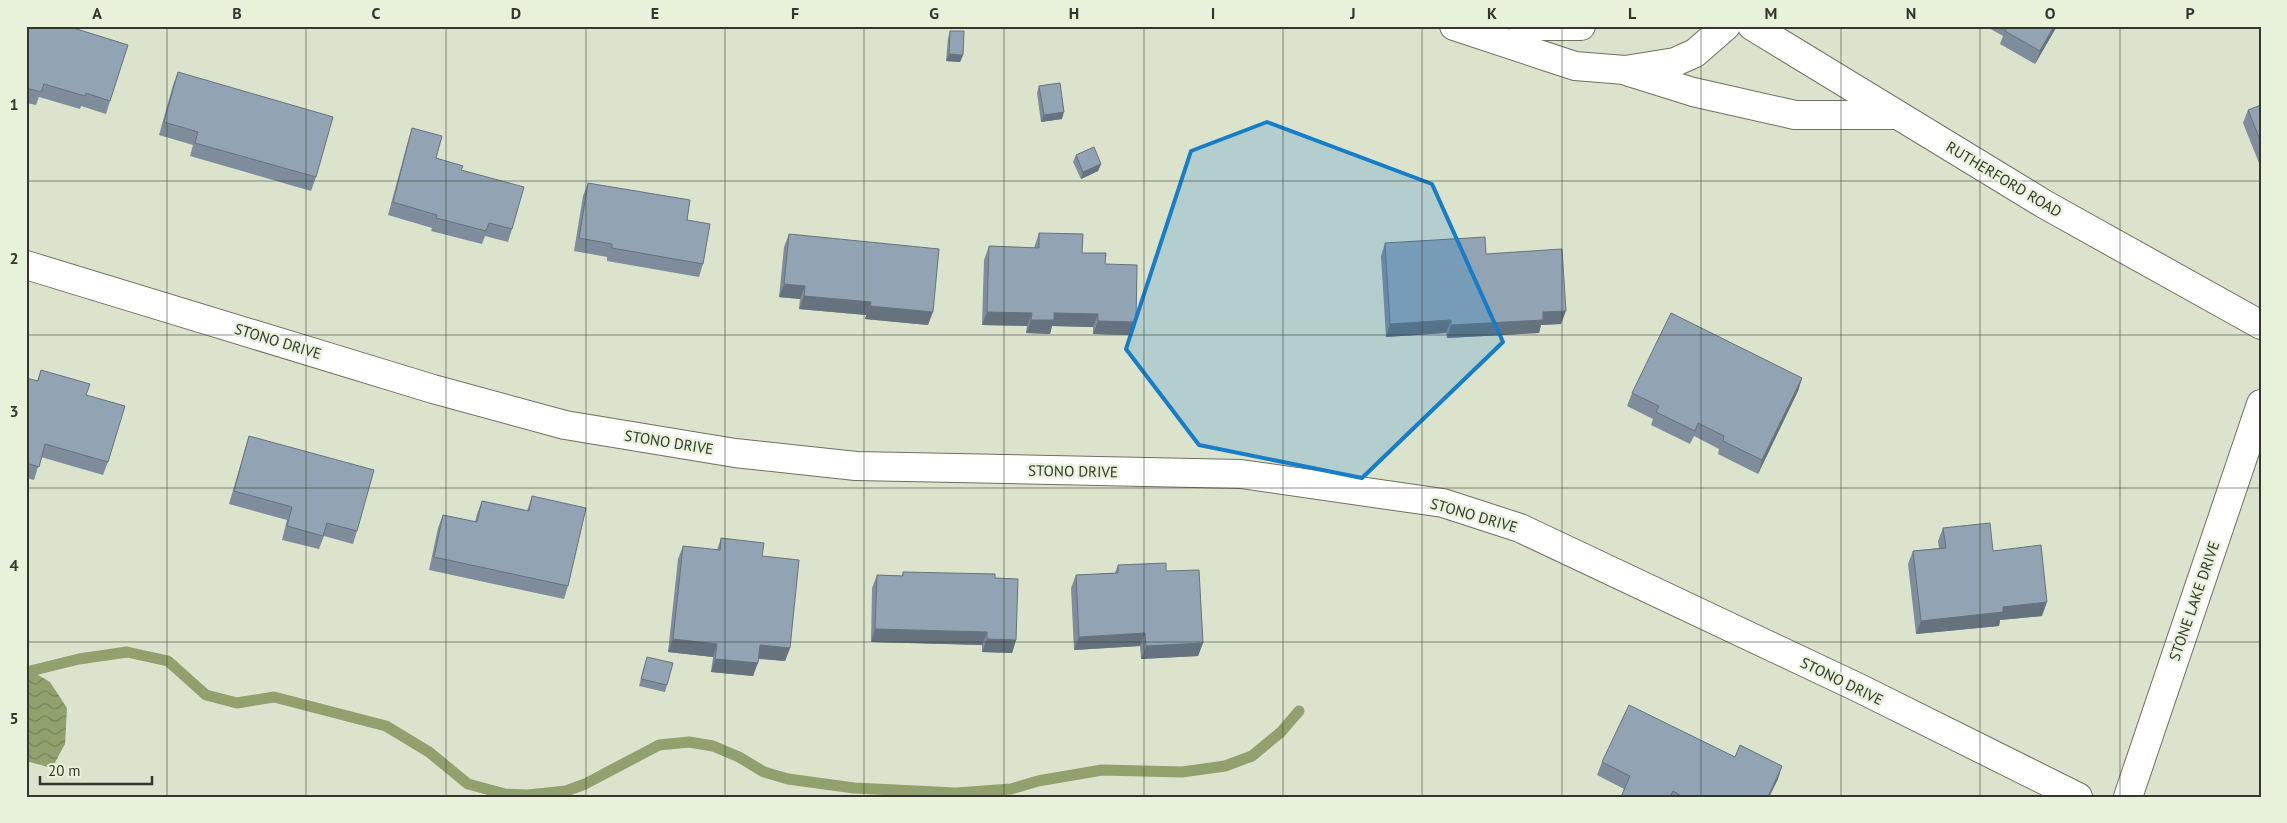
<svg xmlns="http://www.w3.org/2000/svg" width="2287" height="823" viewBox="0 0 2287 823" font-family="'PT Sans',sans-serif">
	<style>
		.water { fill: url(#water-waves) }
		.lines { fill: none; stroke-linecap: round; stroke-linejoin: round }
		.stream { stroke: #90a16e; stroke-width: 11 }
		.minor-casing { stroke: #6b725e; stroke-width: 30 }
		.minor { stroke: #fff; stroke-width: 28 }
		.wall { fill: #7e8c9b }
		.shaded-wall { fill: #66727e }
		.building { fill: #92a3b4; stroke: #66727e }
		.marked { fill: #167dc8; fill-opacity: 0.2; stroke: #167dc8; stroke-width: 4; stroke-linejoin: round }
		.grid { fill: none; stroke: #32362d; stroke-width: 1; stroke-opacity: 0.55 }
		.labels { text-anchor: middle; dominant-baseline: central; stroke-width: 4.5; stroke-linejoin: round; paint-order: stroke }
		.street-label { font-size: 15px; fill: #32362d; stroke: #e8f1da }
		.neatline { fill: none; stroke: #32362d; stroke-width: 2 }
		.grid-label { font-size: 16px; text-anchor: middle; font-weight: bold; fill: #32362d }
	</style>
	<defs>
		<pattern id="water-waves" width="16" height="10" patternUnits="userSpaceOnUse" patternTransform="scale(1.25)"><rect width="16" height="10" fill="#90a16e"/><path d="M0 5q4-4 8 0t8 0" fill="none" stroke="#76845b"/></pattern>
	</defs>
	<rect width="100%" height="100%" fill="#dbe3cd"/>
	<path class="water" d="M26 668 50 682 67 708 65 744 52 768 26 761Z"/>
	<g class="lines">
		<path class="stream" d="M26 672 79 659 127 652 168 661 206 695 237 703 274 697 386 726 429 752 468 784 505 794 528 795 566 791 585 784 659 745 689 742 713 746 739 757 764 772 788 779 854 788 956 793 1011 789 1038 781 1102 770 1182 772 1225 766 1252 756 1281 732 1299 711"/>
		<defs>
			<g id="minor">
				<path d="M1454 26 1575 66 1625 70 1675 62 1695 53 1726 26"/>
				<path d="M1523 26H1581"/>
				<path d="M1752 26 2044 204 2261 325"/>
				<path d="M1629 72 1693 92 1795 115H1897"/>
				<path d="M26 265 433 389 565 425 735 453 856 466 1241 474 1443 503 1520 528 1859 688 2078 797"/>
				<path d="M2128 797 2261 404"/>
			</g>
		</defs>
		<use href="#minor" class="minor-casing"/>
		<use href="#minor" class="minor"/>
	</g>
	<g class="wall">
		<path d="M26 26 110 101 106 114 81 106 80 109 39 97 36 105 26 103Z"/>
		<path d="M1988 26H2057L2035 64 2000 44 2003 36 1987 27Z"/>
		<path d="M950 31 963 55 960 62 946 61 948 38Z"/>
		<path d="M178 72 316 177 311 191 190 156 193 145 159 135 173 85Z"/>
		<path d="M1039 86 1062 119 1041 122 1037 93Z"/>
		<path d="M2261 105V168L2243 123 2248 110Z"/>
		<path d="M412 128 436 158 461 170 512 229 508 242 485 236 482 244 431 231 432 228 388 215 408 141Z"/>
		<path d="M1076 155 1101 164 1098 171 1081 179 1073 162Z"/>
		<path d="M588 183 687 220 703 264 699 277 607 261V257L574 251 583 196Z"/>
		<path d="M1039 233 1082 253 1105 264 1136 322 1131 335 1093 334V327L1052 326 1050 334 1026 333 1027 326 982 325 984 260 989 246 1034 248Z"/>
		<path d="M789 234 928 325 865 319 866 315 799 309 800 299 779 297 784 247Z"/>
		<path d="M1385 243 1486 254 1561 324 1541 325 1539 333 1447 338 1446 333 1386 337 1381 256Z"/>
		<path d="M41 370 86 395 108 462 103 475 41 457 34 480 26 478V378L37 381Z"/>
		<path d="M1802 378 1798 391 1758 474 1718 454 1719 449 1694 436 1690 444 1651 425 1653 419 1627 406 1632 393Z"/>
		<path d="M249 436 357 531 353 544 324 536 319 549 282 540 287 520 229 504 245 449Z"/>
		<path d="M532 496 568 586 564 599 429 570 438 528 443 515 475 522 477 514 482 501 527 511Z"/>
		<path d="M1943 528 1993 551 2042 616 2000 620 1999 626 1916 634 1908 564 1913 551 1939 548 1938 541Z"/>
		<path d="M721 538 762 556 790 648 785 661 758 659 753 676 711 672 713 657 668 652 678 559 683 546 717 550Z"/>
		<path d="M1118 565 1166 571 1203 643 1198 656 1141 659 1140 646 1074 650 1071 588 1076 575 1115 573Z"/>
		<path d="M903 572 995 578 1016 640 1012 653 982 652V645L871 642 872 588 877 575 902 576Z"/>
		<path d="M647 657 667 685 665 692 639 686Z"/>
		<path d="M1602 762 1778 779 1769 797H1621L1624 789 1597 775Z"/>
	</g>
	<g class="shaded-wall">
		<path d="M2054 26H2057L2035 64 2040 51Z"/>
		<path d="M949 54 963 55 960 62 946 61Z"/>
		<path d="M1064 112 1062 119 1041 122 1044 115Z"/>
		<path d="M1101 164 1098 171 1081 179 1083 172Z"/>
		<path d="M784 284 805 286 800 299 779 297Z"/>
		<path d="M804 296 871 302 866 315 799 309Z"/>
		<path d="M870 306 933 312 928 325 865 319Z"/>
		<path d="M1566 311 1561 324 1541 325 1539 333 1447 338 1451 325 1543 312Z"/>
		<path d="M987 312 1032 313 1027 326 982 325Z"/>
		<path d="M1054 313 1098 314 1093 327 1052 326 1050 334 1026 333 1031 320Z"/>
		<path d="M1451 320 1446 333 1386 337 1390 324Z"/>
		<path d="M1098 321 1136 322 1131 335 1093 334Z"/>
		<path d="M1802 378 1798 391 1758 474 1762 460Z"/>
		<path d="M2047 602 2042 616 2000 620 1999 626 1916 634 1921 621 2003 607Z"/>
		<path d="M875 629 987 632 982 645 871 642Z"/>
		<path d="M1145 633 1140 646 1074 650 1079 637Z"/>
		<path d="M673 639 717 644 713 657 668 652Z"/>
		<path d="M987 639 1016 640 1012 653 982 652Z"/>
		<path d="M1203 643 1198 656 1141 659 1146 646Z"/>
		<path d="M760 645 790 648 785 661 755 658Z"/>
		<path d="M715 659 758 663 753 676 711 672Z"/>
		<path d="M1782 766 1778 779 1769 797H1768Z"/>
	</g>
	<g class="building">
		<path d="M26 26H67L128 45 110 101 86 93 85 96 44 84 41 92 26 88Z"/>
		<path d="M2008 26H2054L2040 51 2005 31Z"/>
		<path d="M950 31H964L963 55 949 54Z"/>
		<path d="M178 72 333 117 316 177 195 143 198 132 164 122Z"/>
		<path d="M1060 83 1064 112 1044 115 1039 86Z"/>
		<path d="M2261 105V142L2248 110Z"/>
		<path d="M412 128 442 136 436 158 463 166 461 170 524 187 512 229 489 223 486 231 436 218 437 215 393 202Z"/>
		<path d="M1094 147 1101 164 1083 172 1076 155Z"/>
		<path d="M588 183 690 200 687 220 710 224 703 264 612 248V244L579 238Z"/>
		<path d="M1039 233 1083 234 1082 253H1106L1105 264 1137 265 1136 322 1098 321V314L1054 313V320H1031L1032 313 987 312 989 246 1039 248Z"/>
		<path d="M789 234 939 249 933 312 870 306 871 302 804 296 805 286 784 284Z"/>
		<path d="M1485 237 1486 254 1562 249 1566 311 1543 312V320L1451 325V320L1390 324 1385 243Z"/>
		<path d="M1671 313 1802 378 1762 460 1723 441 1724 436 1698 423 1695 431 1656 412 1659 406 1632 393Z"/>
		<path d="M41 370 90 384 86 395 125 406 108 462 45 444 39 467 26 463V378L38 381Z"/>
		<path d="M249 436 374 470 357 531 327 523 323 536 287 526 292 507 234 491Z"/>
		<path d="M532 496 586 508 568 586 434 557 443 515 477 522 482 501 529 511Z"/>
		<path d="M1990 523 1993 551 2041 545 2047 602 2003 607V612L1921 621 1913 551 1946 548 1943 528Z"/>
		<path d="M721 538 764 543 762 556 799 560 790 648 760 645 758 663 715 659 717 644 673 639 683 546 720 550Z"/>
		<path d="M1166 563V571L1199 570 1203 643 1146 646 1145 633 1079 637 1076 575 1118 573V565Z"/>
		<path d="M903 572 995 574V578L1018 579 1016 640 987 639V632L875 629 877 575 903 576Z"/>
		<path d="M647 657 673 663 667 685 641 679Z"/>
		<path d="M1629 705 1735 757 1740 745 1782 766 1768 797H1683L1673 791 1670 797H1621L1630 776 1602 762Z"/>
	</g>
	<path class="marked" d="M1267 122 1432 184 1503 342 1362 478 1199 445 1126 349 1191 151Z"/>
	<path class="grid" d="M167 26V797M306 26V797M446 26V797M586 26V797M725 26V797M864 26V797M1004 26V797M1144 26V797M1283 26V797M1422 26V797M1562 26V797M1701 26V797M1841 26V797M1980 26V797M2120 26V797M26 181H2261M26 335H2261M26 488H2261M26 642H2261"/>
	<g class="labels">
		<g class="street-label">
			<text transform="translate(2004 179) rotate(31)">RUTHERFORD ROAD</text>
			<text transform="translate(278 341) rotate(17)">STONO DRIVE</text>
			<text transform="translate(669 442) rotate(9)">STONO DRIVE</text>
			<text transform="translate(1073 471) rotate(1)">STONO DRIVE</text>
			<text transform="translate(1474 515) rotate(16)">STONO DRIVE</text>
			<text transform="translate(2194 601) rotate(-71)">STONE LAKE DRIVE</text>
			<text transform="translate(1842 681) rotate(26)">STONO DRIVE</text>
		</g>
	</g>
	<rect width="2287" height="823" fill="none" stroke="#e8f1da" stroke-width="55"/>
	<path d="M40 776v8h112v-8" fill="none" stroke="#32362d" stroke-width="2.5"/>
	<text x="48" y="776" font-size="15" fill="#32362d" stroke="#e8f1da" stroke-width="4" paint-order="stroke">20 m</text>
	<rect x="28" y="28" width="2232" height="768" class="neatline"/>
	<g class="grid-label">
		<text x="97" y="19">A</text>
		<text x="237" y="19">B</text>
		<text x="376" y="19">C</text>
		<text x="516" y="19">D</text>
		<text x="655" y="19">E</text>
		<text x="795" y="19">F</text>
		<text x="934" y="19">G</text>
		<text x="1074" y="19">H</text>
		<text x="1213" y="19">I</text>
		<text x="1353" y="19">J</text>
		<text x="1492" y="19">K</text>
		<text x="1632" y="19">L</text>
		<text x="1771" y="19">M</text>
		<text x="1911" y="19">N</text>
		<text x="2050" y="19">O</text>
		<text x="2190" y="19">P</text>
		<text x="14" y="110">1</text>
		<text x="14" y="264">2</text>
		<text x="14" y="417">3</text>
		<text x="14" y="571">4</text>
		<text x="14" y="724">5</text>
	</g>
</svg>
